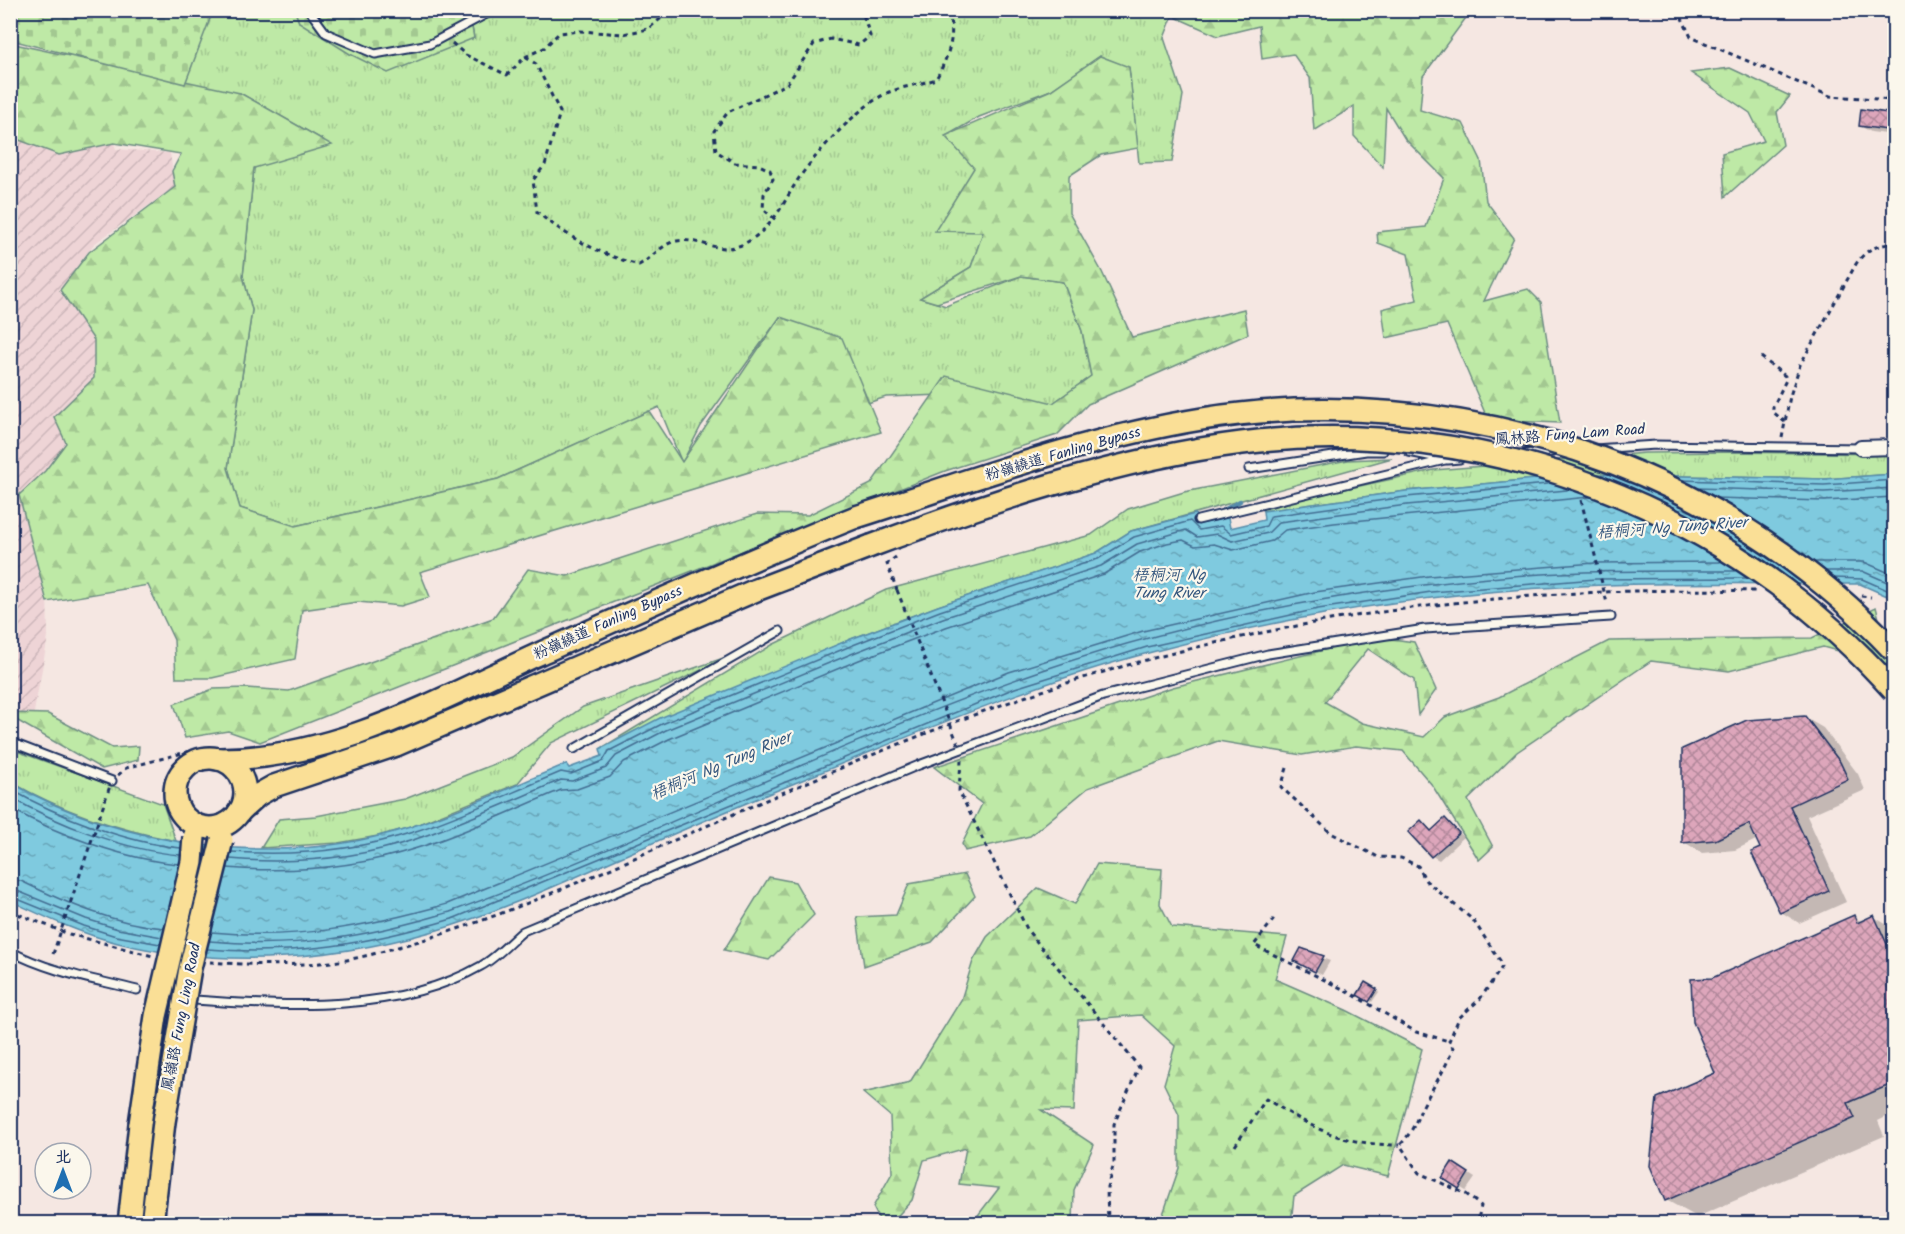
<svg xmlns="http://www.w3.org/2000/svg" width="1905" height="1234" viewBox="0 0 1905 1234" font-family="Kalam,'LXGW WenKai TC',sans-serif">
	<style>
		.industrial { fill: url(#industrial-furrows) }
		.grass { fill: url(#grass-tufts); stroke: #6c8c82; stroke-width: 1.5 }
		.forest { fill: url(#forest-firs); stroke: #6c8c82; stroke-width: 1.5 }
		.cemetery { fill: url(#cemetery-stones); stroke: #6c8c82; stroke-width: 1.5 }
		.water { fill: url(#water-ripples); stroke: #578cab; stroke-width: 1.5 }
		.shadow { fill: #0003 }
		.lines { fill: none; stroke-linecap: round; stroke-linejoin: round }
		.shore { stroke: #436d92; stroke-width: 1.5 }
		.stream { stroke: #578cab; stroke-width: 4.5 }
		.building { fill: url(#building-cross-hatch); stroke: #1b2f5e; stroke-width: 1.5 }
		.lane-casing { stroke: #1b2f5e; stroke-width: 11 }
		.street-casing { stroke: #1b2f5e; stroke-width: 18 }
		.primary-casing { stroke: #1b2f5e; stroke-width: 26 }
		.path { stroke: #1b2f5e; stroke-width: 3; stroke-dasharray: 4.5 4.5; stroke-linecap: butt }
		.lane { stroke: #fbf7ec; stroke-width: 7 }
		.street { stroke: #fbf7ec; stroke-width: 14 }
		.primary { stroke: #fadf96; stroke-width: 21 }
		.primary-bridge-casing { stroke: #1b2f5e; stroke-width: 26; stroke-linecap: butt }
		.path-bridge { stroke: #1b2f5e; stroke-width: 3; stroke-dasharray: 4.5 4.5; stroke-linecap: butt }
		.primary-bridge { stroke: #fadf96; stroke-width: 21 }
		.labels { text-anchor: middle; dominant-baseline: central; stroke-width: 4.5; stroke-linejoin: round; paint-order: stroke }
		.street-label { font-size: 15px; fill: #1b2f5e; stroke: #fbf7ec }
		.water-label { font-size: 16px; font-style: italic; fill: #34567e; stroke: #fbf7ec }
	</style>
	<defs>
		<pattern id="industrial-furrows" width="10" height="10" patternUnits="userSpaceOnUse" patternTransform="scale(1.5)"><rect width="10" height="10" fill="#eed4d6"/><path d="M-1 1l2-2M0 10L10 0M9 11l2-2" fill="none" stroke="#ccb6ba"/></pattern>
		<pattern id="grass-tufts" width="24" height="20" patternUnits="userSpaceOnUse" patternTransform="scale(1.5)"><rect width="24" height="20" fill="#bee9a6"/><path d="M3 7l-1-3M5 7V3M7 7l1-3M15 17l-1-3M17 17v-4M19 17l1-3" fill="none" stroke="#a3c891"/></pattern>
		<pattern id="forest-firs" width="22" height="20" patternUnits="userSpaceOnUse" patternTransform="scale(1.5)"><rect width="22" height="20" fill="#bee9a6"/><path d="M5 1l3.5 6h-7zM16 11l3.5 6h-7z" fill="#a3c891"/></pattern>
		<pattern id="cemetery-stones" width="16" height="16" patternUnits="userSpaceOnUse" patternTransform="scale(1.5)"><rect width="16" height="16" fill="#bee9a6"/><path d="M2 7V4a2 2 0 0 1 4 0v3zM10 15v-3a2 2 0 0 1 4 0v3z" fill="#a3c891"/></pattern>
		<pattern id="water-ripples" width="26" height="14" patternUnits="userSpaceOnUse" patternTransform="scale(1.5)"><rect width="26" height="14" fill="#7fcadf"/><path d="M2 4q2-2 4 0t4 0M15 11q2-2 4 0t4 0" fill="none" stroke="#67a4b8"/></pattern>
		<pattern id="building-cross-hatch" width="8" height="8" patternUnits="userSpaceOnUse" patternTransform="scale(1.5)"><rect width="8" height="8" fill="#dda6bb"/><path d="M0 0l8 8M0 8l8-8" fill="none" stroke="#b2889b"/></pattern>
	</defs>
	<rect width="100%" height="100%" fill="#f5e7e2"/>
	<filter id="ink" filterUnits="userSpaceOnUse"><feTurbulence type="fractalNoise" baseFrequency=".0167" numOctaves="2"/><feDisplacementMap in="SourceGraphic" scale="12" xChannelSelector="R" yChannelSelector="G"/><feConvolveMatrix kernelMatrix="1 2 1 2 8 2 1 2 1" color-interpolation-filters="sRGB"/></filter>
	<g filter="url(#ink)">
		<path class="industrial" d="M10 137 59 155 114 143 116 149 170 153 175 187 94 244 60 290 94 340V378L55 417 66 443 45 471 19 495 47 588 48 637 31 728 10 717Z"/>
		<g class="grass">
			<path d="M1175 10 1164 38 1183 95 1172 162 1139 163 1129 68 1100 56 1051 90 979 117 946 136 975 168 984 231 971 267 920 298 946 306 1021 276 1063 282 1082 331 1091 376 1046 408 972 394 886 397 837 413 780 317 701 426 682 463 659 407 498 479 295 526 240 508 228 468 252 310 243 276 254 168 323 140 240 93 180 95 212 11H295L299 22 474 38 469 11Z"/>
			<path d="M1729 452 1894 454V474L1824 479 1589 474 1406 491 1263 511 1262 507 1434 470 1645 453Z"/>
			<path d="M1392 458 1131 531 1096 553 938 606 851 639 600 749 772 645 886 590 1091 535 1128 509 1184 492 1348 460Z"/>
			<path d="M732 655 551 743 517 784 411 827 378 836 338 843 261 848 279 819 316 816 405 799 512 757 583 707Z"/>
			<path d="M11 749 163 804 176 841C119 830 61 811 11 782Z"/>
		</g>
		<g class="forest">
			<path d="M1175 10 1471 11 1423 76 1420 110 1463 123 1481 160 1486 201 1514 238 1484 301 1528 289 1541 302 1560 423 1488 420 1447 324 1386 338 1382 309 1417 300 1408 254 1378 243 1377 232 1426 227 1444 178 1405 139 1386 108 1383 167 1354 136V106L1314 131 1310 78 1293 54 1262 59 1259 26 1218 36 1173 16Z"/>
			<path d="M10 43 240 93 332 145 254 168 243 276 252 310 228 468 240 508 295 526 498 479 649 411 682 462 780 317 842 338 881 432 420 572 430 597 401 606 358 602 302 610 295 659 212 678H176L174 640 148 585 47 602 19 495 45 471 66 443 54 417 94 378V340L60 290 89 252 175 187 172 171 181 154 114 143 59 155 11 137Z"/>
			<path d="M1100 56 1129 67 1138 148 1101 155 1069 176V213L1102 272 1132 337 1244 309 1248 334 1088 404 1057 435 945 471 260 742 228 731 185 738 174 704 213 689 247 688 289 691 493 618 528 569 567 576 757 514 808 515 871 484 946 376 1053 403 1091 376 1082 331 1063 282 1021 276 937 303 920 298 971 267 983 232 935 231 974 168 945 136 1051 90Z"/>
			<path d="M1730 68 1790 96 1777 112 1783 145 1725 197 1722 153 1764 141 1750 113 1691 73Z"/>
			<path d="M1876 607 1891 666 1823 647 1729 671 1651 661 1517 752 1468 800 1493 847 1479 860 1432 785 1403 751 1356 746 1302 755 1218 741 1088 788 1030 836 965 851 962 844 982 804 934 767 1173 687 1378 637 1414 642 1436 690 1418 715 1414 680 1368 649 1325 702 1362 723 1424 737 1445 717 1499 697 1609 641 1812 638Z"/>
			<path d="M11 713 48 714 112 748 139 746 138 760 102 769 11 717Z"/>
			<path d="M1097 864 1162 869 1160 904 1172 927 1287 937 1275 979 1346 1010 1422 1049 1388 1176 1343 1165 1294 1196 1291 1223H1160L1179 1168V1115L1164 1084 1175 1046 1141 1015 1078 1020 1074 1111 1041 1110 1094 1145 1074 1190 1073 1223H972L999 1188 959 1184 966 1148 924 1160 912 1200 891 1223H881L873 1207 892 1173 890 1116 863 1093 910 1082 961 1000 973 961 987 937 1038 888 1075 904Z"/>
			<path d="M965 874 975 896 932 942 864 966 857 917 896 915 909 884Z"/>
			<path d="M769 877 795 882 814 915 769 960 724 950Z"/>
		</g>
		<g class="cemetery">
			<path d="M10 11 11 10 213 11 185 84 11 40Z"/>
			<path d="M295 11H469L474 38 388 73 350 54 299 22Z"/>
		</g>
		<path class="water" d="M1589 474 1824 479 1894 474V599L1860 584C1745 584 1628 581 1513 590 1391 599 1270 621 1152 652 1055 677 963 714 870 752 808 778 745 803 683 830 607 862 531 900 451 926 345 959 227 970 118 943 81 934 45 917 11 901L10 782C126 849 282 869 410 827 463 810 515 785 566 764L569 768 602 756 600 749 660 718 851 639 938 606 1096 553 1131 531 1195 514 1200 524 1228 518 1230 528 1264 520 1263 511 1406 491Z"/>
		<g class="shadow">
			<path d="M1862 111 1894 115V135L1871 132 1860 126Z"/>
			<path d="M1804 717 1823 728 1858 774 1865 790 1807 816 1846 902 1799 923 1781 912 1758 839 1735 850 1702 853 1684 842Z"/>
			<path d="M1445 820 1464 837 1439 860 1432 856 1421 822 1433 831Z"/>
			<path d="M1854 917 1862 922 1874 917 1894 929V1113L1878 1121 1884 1136 1697 1217 1666 1200 1717 1073 1712 980Z"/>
			<path d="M1302 950 1330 961 1322 975 1296 960Z"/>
			<path d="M1365 984 1379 992 1372 1002 1359 994Z"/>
			<path d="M1453 1164 1475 1178 1466 1191 1444 1178Z"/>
			<path d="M1839 1220 1845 1224H1798Z"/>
		</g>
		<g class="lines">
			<g class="shore">
				<path d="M1682 480 1824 485 1894 480"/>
				<path d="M1696 488 1824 492 1894 488"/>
				<path d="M1714 498 1824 501 1894 497"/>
				<path d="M1812 562H1864L1894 575"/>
				<path d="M1824 571H1862L1894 585"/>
				<path d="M1834 578 1862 579 1894 593"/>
				<path d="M10 789C57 816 127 843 181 848"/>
				<path d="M10 797C57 824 127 851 181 855"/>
				<path d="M10 808C56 834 127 860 179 864"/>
				<path d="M231 852C291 856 355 851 413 832 463 816 512 792 561 772L571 774 603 761 609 751 662 724 853 645 940 611 1098 559 1134 537 1190 521 1199 530 1221 526 1231 534 1266 526 1271 516 1278 515 1406 497 1548 484"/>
				<path d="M230 859C291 864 357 859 416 839 465 822 513 800 561 780L572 781 606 768 616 756 666 730 856 652 943 618 1101 566 1137 544 1186 530 1197 537 1217 534 1232 541 1268 533 1279 522 1407 505 1567 490"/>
				<path d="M227 868C291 873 356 868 417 848 466 833 514 809 561 790L577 789 610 777 624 762 669 739 859 660 946 627 1104 574 1140 552 1167 543 1183 540 1195 546 1214 544 1233 550 1272 541 1285 530 1334 523 1589 497"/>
				<path d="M10 879 21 881C66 903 114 924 164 928"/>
				<path d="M10 888 86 919 118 929 162 937"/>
				<path d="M10 896 84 926 116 936 160 944"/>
				<path d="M211 932C295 940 366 927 447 904L1009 672 1143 631 1315 592 1429 576 1595 563 1720 562"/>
				<path d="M209 941C297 949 366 937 450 912 650 839 841 739 1043 670 1193 619 1354 589 1512 576 1586 570 1660 571 1735 571"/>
				<path d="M207 949C297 956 367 944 452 919L1015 688 1147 647 1318 609 1431 592 1596 579 1747 578"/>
			</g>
			<path class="stream" d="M1219 513 1240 501"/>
		</g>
		<g class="building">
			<path d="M1861 109 1894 114V131L1859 126Z"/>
			<path d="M1805 716 1840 762 1848 779 1790 806 1829 891 1780 913 1751 852 1760 848 1749 824 1715 840 1682 843V749L1747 720Z"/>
			<path d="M1445 818 1459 833 1431 857 1408 832 1421 820 1431 831Z"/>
			<path d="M1854 915 1857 923 1874 915 1894 960V1083L1848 1103 1855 1118 1665 1201 1650 1166 1657 1098 1715 1073 1693 1022 1691 979 1712 978Z"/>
			<path d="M1301 948 1324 956 1315 972 1294 961Z"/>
			<path d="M1365 982 1377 989 1369 1002 1357 995Z"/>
			<path d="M1452 1162 1469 1173 1459 1189 1442 1178Z"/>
		</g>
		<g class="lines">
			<defs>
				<g id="lane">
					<path d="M309 10 326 33 375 54 430 44 494 10"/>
					<path d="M1594 449 1656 445 1861 448"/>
					<path d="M1409 452 1448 460 1460 459"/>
					<path d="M1519 454 1553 452"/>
					<path d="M1249 469 1366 451H1383"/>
					<path d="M1198 520 1445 460"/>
					<path d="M10 742 112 781"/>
					<path d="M574 749 780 631"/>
					<path d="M10 951C49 972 94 979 137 990"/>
					<path d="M195 1000C286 1007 399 1013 481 966 496 958 510 942 523 931L919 765 1103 696 1268 654 1425 629 1611 617"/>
				</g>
				<path id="street" d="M1861 448 1894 447"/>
				<g id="primary">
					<circle cx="210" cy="793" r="35"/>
					<path d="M217 759C334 760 439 699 543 652 647 606 750 559 856 517"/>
					<path d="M239 812 258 795 274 786 396 745 756 590 871 546"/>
					<path d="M129 1224 140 1124"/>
					<path d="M152 1224 164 1122"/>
				</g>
			</defs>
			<use href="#lane" class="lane-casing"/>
			<use href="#street" class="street-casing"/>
			<use href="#primary" class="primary-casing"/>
			<g class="path">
				<path d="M1682 10 1679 12 1691 37 1830 96 1894 100"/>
				<path d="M452 43 466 55 507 75 525 57 536 64 560 112 545 165 533 180 537 212C567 237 601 255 639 265 651 259 664 242 677 241 704 237 722 260 752 239 777 222 783 202 799 178 817 152 863 101 892 91 906 86 921 84 936 79 947 59 959 32 946 10"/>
				<path d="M525 57 544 48 559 33 580 31 623 34 648 29 665 15 685 10"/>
				<path d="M775 219 763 209 764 194 773 179 770 170 759 165 735 163 716 151 714 131 728 112 787 84 814 44 831 39 859 45 870 36 863 14 855 10"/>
				<path d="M1761 357 1785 376 1786 380 1773 407V412L1785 422"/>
				<path d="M1782 438 1790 396 1800 365 1856 264C1867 248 1876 246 1894 243"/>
				<path d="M896 557 887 564 897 590"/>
				<path d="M1861 596 1871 597"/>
				<path d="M961 760 959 791 1028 931 1139 1067 1114 1124V1163L1107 1187 1108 1224"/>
				<path d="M1287 768 1281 787 1331 833 1378 857 1401 858 1418 866 1426 881 1473 920 1501 962 1502 967 1480 999 1459 1018 1449 1041 1453 1048C1446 1068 1436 1082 1426 1100 1416 1118 1416 1128 1400 1145L1419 1173 1466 1194 1481 1206 1477 1224"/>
				<path d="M118 775 126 768 202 748"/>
				<path d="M10 911 69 934 153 956"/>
				<path d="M1274 919 1254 945 1347 991 1416 1032 1449 1041"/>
				<path d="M210 962C250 965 292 966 331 962 352 960 374 954 394 948 471 928 541 898 614 867 729 816 845 764 963 719 1216 623 1486 584 1755 591"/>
				<path d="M1235 1146 1266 1099C1315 1129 1341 1145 1400 1145"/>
			</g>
			<use href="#lane" class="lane"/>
			<use href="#street" class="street"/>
			<use href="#primary" class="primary"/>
			<defs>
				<g id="primary-bridge">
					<path d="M856 517C969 481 1084 438 1202 419 1454 380 1719 463 1894 651"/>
					<path d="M871 546C986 503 1120 458 1242 443 1486 413 1732 508 1894 691"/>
					<path d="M164 1122 190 968 222 840"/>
					<path d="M140 1124 156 1016 192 862 194 837"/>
				</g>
			</defs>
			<use href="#primary-bridge" class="primary-bridge-casing"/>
			<g class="path-bridge">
				<path d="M1581 500 1607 603"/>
				<path d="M897 590 958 744"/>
				<path d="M53 954 110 786"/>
			</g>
			<use href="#primary-bridge" class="primary-bridge"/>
		</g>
	</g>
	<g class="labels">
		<g class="street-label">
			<text transform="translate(1570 435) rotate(-4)">鳳林路 Fung Lam Road</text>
			<text transform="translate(1063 454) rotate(-16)">粉嶺繞道 Fanling Bypass</text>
			<text transform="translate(608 623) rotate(-24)">粉嶺繞道 Fanling Bypass</text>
			<text transform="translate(182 1017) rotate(-79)">鳳嶺路 Fung Ling Road</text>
		</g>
		<g class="water-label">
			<text transform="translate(1672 528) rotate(-4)">梧桐河 Ng Tung River</text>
			<text x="1169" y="575">梧桐河 Ng<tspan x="1169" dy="18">Tung River</tspan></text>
			<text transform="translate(721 766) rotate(-23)">梧桐河 Ng Tung River</text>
		</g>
	</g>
	<rect width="1905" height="1234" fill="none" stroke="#fbf7ec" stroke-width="36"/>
	<rect x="18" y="18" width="1869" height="1198" fill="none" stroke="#1b2f5e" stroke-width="2" filter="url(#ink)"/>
	<g transform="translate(63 1171)"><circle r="28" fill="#fbf7ec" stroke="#a1a7b3" stroke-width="1.5"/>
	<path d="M0-4.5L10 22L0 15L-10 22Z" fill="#1f6fb2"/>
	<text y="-9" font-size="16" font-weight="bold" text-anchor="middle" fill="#1b2f5e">北</text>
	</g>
</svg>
